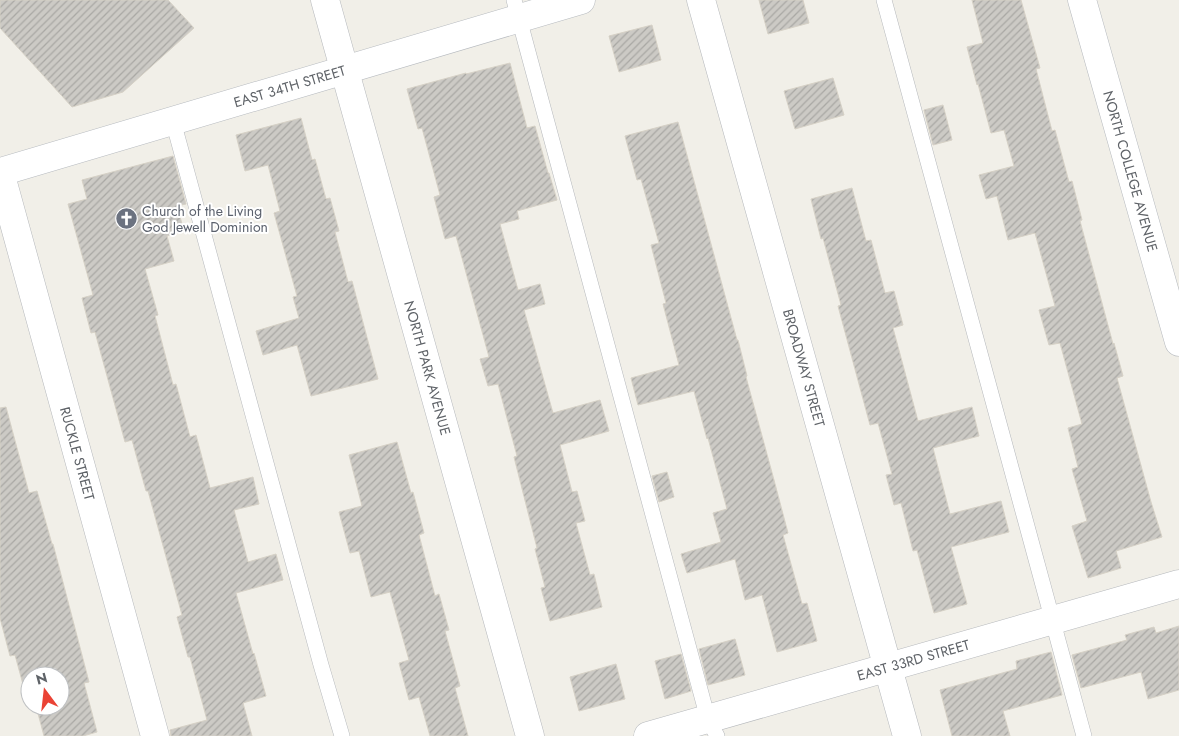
<svg xmlns="http://www.w3.org/2000/svg" width="1179" height="736" viewBox="0 0 1179 736" font-family="Jost,sans-serif">
	<style>
		.building { fill: url(#building-hatch); stroke: #d6d1c6 }
		.lines { fill: none; stroke-linecap: round; stroke-linejoin: round }
		.lane-casing { stroke: #b5b8bc; stroke-width: 16 }
		.street-casing { stroke: #b5b8bc; stroke-width: 29 }
		.secondary-casing { stroke: #b6babf; stroke-width: 29 }
		.lane { stroke: #fff; stroke-width: 15 }
		.street { stroke: #fff; stroke-width: 28 }
		.secondary { stroke: #fff; stroke-width: 28 }
		.labels { text-anchor: middle; dominant-baseline: central; stroke-width: 4; stroke-linejoin: round; paint-order: stroke }
		.street-label { font-size: 14px; fill: #5f6368; stroke: #fff }
		.worship-label { font-size: 14px; fill: #5b616d; stroke: #fff; text-anchor: start }
	</style>
	<defs>
		<pattern id="building-hatch" width="6" height="6" patternUnits="userSpaceOnUse" patternTransform="scale(1.25)"><rect width="6" height="6" fill="#cccac5"/><path d="M-1 1l2-2M0 6l6-6M5 7l2-2" fill="none" stroke="#a9a8a4"/></pattern>
	</defs>
	<rect width="100%" height="100%" fill="#f1efe8"/>
	<g class="building">
		<path d="M0 0H168L194 28 123 92 72 107 0 28Z"/>
		<path d="M759 0H803L809 23 768 34Z"/>
		<path d="M972 0H1021L1040 68 1036 69 1052 131 1055 130 1069 182 1072 181 1082 220 1080 221 1113 344 1114 343 1123 376 1117 378 1151 502 1162 537 1116 551 1121 568 1088 578 1072 526 1087 521 1072 469 1078 467 1068 428 1082 424 1060 343 1049 345 1039 310 1055 306 1035 233 1008 240 997 196 986 199 979 175 1014 166 1004 130 991 133 978 84 977 85 967 47 983 43Z"/>
		<path d="M652 25 661 60 619 72 609 36Z"/>
		<path d="M510 63 527 128 535 126 548 173H549L557 200 517 211 519 219 500 224 518 290 540 284 545 304 524 310 553 413 600 400 609 431 560 445 572 492 577 491 585 521 576 523 590 575 594 574 602 607 550 621 541 588 545 587 535 549 537 548 514 457 517 456 498 384 488 386 480 359 489 357 456 236 445 239 434 197 440 195 422 128 418 129 407 89 466 73V74Z"/>
		<path d="M833 78 844 115 795 129 784 91Z"/>
		<path d="M943 105 952 140 933 145 924 110Z"/>
		<path d="M301 118 312 160 315 159 326 199 330 198 339 231 335 232 348 282 352 281 378 379 311 396 297 345 263 355 256 331 299 318 293 297 297 296 274 213 280 211 268 165 245 171 236 135Z"/>
		<path d="M678 122 737 340H738L747 376 746 377 774 480 788 533 783 535 802 604 807 603 817 641 777 652 762 595 745 600 735 559 687 573 681 554 721 542 713 513 727 509 708 438 707 439 694 391 638 405 631 378 679 365 663 304 666 303 651 245 659 243 641 179 637 180 625 136Z"/>
		<path d="M173 156 186 204 177 206 184 231 167 236 174 261 145 269 158 315 155 316 173 385 176 384 190 437 196 435 210 488 253 477 259 504 234 510 248 562 276 554 283 580 236 593 253 654 254 653 266 696 243 703 252 736H171L170 730 207 720 190 657H188L177 617 182 615 148 491H146L132 440 125 442 95 332 91 333 82 298 93 295 68 204 87 199 82 180Z"/>
		<path d="M852 188 866 241 871 240 885 293 894 291 903 325 893 328 918 421 972 407 979 436 933 448 950 514 1001 501 1009 532 951 547 967 604 934 613 917 550 913 551 901 503 894 505 886 475 892 474 878 423 870 425 838 306 841 305 823 238 821 239 811 199Z"/>
		<path d="M6 407 29 493 37 491 52 544H53L89 682 84 683 97 732 83 736H44L36 706H60V676H30V698L27 699 15 655 10 656 0 618V408Z"/>
		<path d="M397 442 411 493 413 492 424 533 419 535 435 596 439 594 449 630 445 631 460 686 455 688 468 736H430L419 697 409 700 399 663 409 660 390 592 371 597 359 551 350 553 339 512 362 506 349 455Z"/>
		<path d="M667 472 674 497 659 502 652 476Z"/>
		<path d="M1179 626V690L1148 699 1141 672 1081 688 1072 655 1127 640 1125 635 1154 627 1156 633Z"/>
		<path d="M735 639 745 675 708 685 699 649Z"/>
		<path d="M1051 652 1062 695 1003 711 1010 736H952L940 690 1017 669 1016 661Z"/>
		<path d="M681 654 691 691 665 699 655 661Z"/>
		<path d="M616 664 625 699 579 711 570 677Z"/>
	</g>
	<g class="lines">
		<defs>
			<g id="lane">
				<path d="M514 0 708 719 717 736"/>
				<path d="M884 0 1084 736"/>
				<path d="M173 121 321 665 342 736"/>
			</g>
			<g id="street">
				<path id="s1" d="M325 0 530 736"/>
				<path id="s2" d="M701 0 907 736"/>
				<path id="s3" d="M0 172 155 736"/>
				<path id="s4" d="M648 736 1179 584"/>
			</g>
			<g id="secondary">
				<path id="s5" d="M1082 0 1179 342"/>
				<path id="s6" d="M0 172 581 0"/>
			</g>
		</defs>
		<use href="#lane" class="lane-casing"/>
		<use href="#street" class="street-casing"/>
		<use href="#secondary" class="secondary-casing"/>
		<use href="#lane" class="lane"/>
		<use href="#street" class="street"/>
		<use href="#secondary" class="secondary"/>
	</g>
	<defs>
		<symbol id="church-disc" viewBox="-11 -11 22 22"><circle r="9.5" fill="#6b7280" stroke="#fff"/><path d="M-1.2-6h2.4v3.5h3.3v2.4h-3.3V6h-2.4V-.1h-3.3v-2.4h3.3Z" fill="#fff"/></symbol>
	</defs>
	<g fill-rule="evenodd">
		<use href="#church-disc" x="114" y="206" width="25" height="25"/>
	</g>
	<g class="labels">
		<g class="street-label">
			<text stroke="none"><textPath href="#s6" startOffset="302">EAST 34TH STREET</textPath></text>
			<text stroke="none"><textPath href="#s5" startOffset="178">NORTH COLLEGE AVENUE</textPath></text>
			<text stroke="none"><textPath href="#s1" startOffset="382">NORTH PARK AVENUE</textPath></text>
			<text stroke="none"><textPath href="#s2" startOffset="382">BROADWAY STREET</textPath></text>
			<text stroke="none"><textPath href="#s3" startOffset="292">RUCKLE STREET</textPath></text>
			<text stroke="none"><textPath href="#s4" startOffset="276">EAST 33RD STREET</textPath></text>
		</g>
		<g class="worship-label">
			<text x="142" y="211">Church of the Living<tspan x="142" dy="16">God Jewell Dominion</tspan></text>
		</g>
	</g>
	<g transform="translate(45 691) rotate(345)"><circle r="24" fill="#ffffff" stroke="#bfc1c3"/>
	<path d="M0-4L9 19L0 12L-9 19Z" fill="#ea4335"/>
	<text y="-8" font-size="14" font-weight="bold" text-anchor="middle" fill="#5f6368">N</text>
	</g>
</svg>
